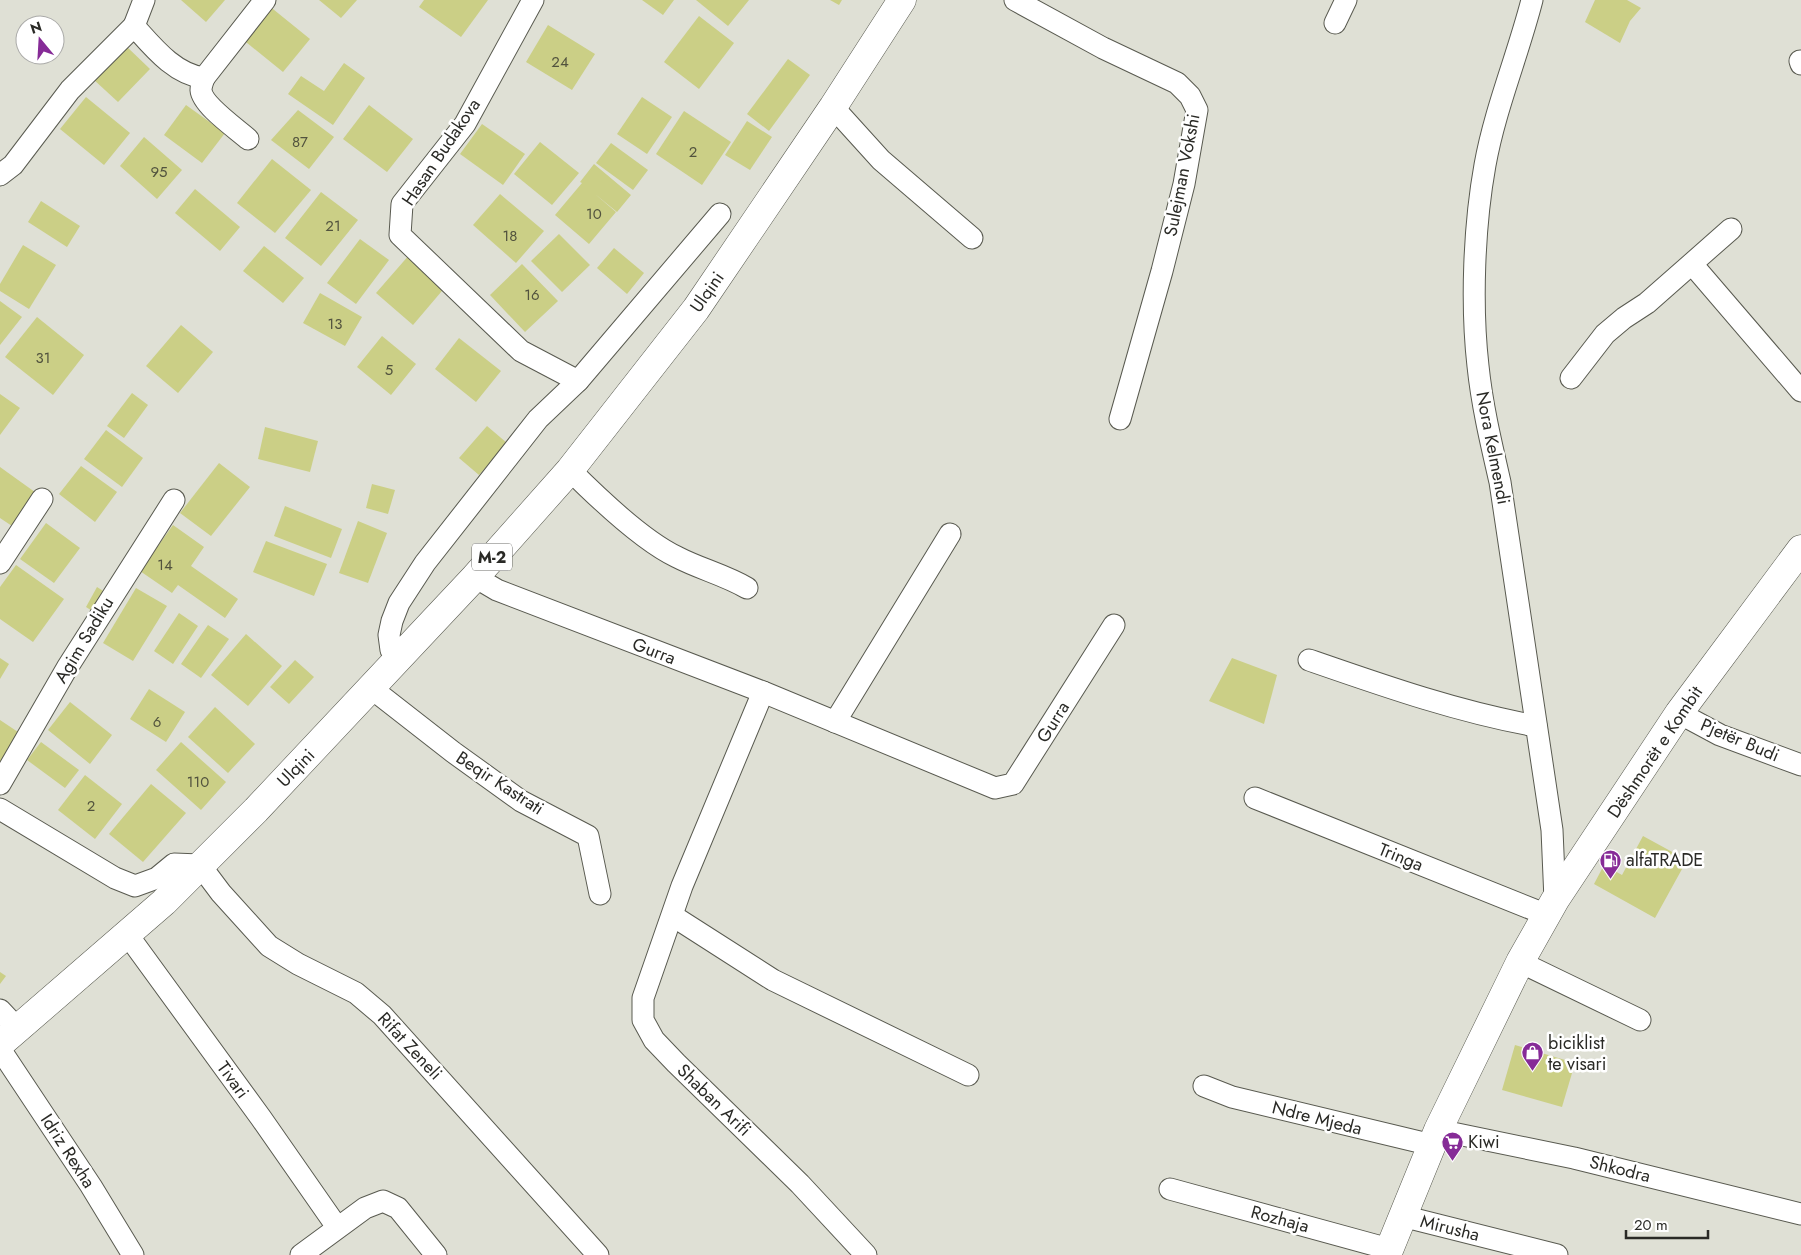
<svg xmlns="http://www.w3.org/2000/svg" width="1801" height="1255" viewBox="0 0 1801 1255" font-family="Jost,sans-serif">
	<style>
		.building { fill: #cbcf86 }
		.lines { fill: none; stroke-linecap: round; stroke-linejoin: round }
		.street-casing { stroke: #595a50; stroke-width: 23 }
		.secondary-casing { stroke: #595a50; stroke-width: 29 }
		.primary-casing { stroke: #595a50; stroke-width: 29 }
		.street { stroke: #fff; stroke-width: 21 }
		.secondary { stroke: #fff; stroke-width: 28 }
		.primary { stroke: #fff; stroke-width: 28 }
		.labels { text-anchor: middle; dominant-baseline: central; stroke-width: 5; stroke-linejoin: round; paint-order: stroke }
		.number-label { font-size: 15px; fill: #52533e }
		.shield { fill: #fff; stroke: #6a6a67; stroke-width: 1 }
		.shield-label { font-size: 16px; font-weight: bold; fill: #2a2a26 }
		.street-label { font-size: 18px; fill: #2a2a26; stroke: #fff }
		.poi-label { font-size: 18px; fill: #2a2a26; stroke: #fff; text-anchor: start }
	</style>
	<rect width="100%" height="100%" fill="#dfe0d5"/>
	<g class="building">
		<path d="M181 0H225L206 22Z"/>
		<path d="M319 0H357L341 18Z"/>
		<path d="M424 0H488L461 37 419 7Z"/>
		<path d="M642 0H674L663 15Z"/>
		<path d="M696 0H749L728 26Z"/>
		<path d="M830 0H842L839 5Z"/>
		<path d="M1595 0H1627L1641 8 1630 21 1620 43 1585 22Z"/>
		<path d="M268 5 310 39 283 72 241 38Z"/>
		<path d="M699 16 734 43 699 89 664 62Z"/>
		<path d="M548 25 595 54 572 90 526 62Z"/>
		<path d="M125 45 150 69 118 102 93 79Z"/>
		<path d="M788 59 810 75 769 131 747 114Z"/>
		<path d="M344 63 365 78 333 125 288 94 301 76 324 91Z"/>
		<path d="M86 97 130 133 104 165 60 129Z"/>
		<path d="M642 97 672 117 647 154 617 134Z"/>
		<path d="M186 105 225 133 202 163 164 135Z"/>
		<path d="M369 105 413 139 387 172 343 139Z"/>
		<path d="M298 110 334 137 309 169 271 140Z"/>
		<path d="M684 111 731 142 702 185 656 154Z"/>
		<path d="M747 121 772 137 750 170 725 155Z"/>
		<path d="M482 124 525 154 503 185 460 154Z"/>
		<path d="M144 137 182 170 157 199 120 166Z"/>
		<path d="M540 142 579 173 552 205 514 174Z"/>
		<path d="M611 143 648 170 633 190 596 163Z"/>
		<path d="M272 159 311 190 275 233 237 203Z"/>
		<path d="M594 164 631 195 617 212 595 194 616 212 589 244 555 215 582 183 580 182Z"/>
		<path d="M195 189 240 227 220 251 175 213Z"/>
		<path d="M321 192 358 220 321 266 285 238Z"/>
		<path d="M500 194 544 231 516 263 473 225Z"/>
		<path d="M41 201 80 226 67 247 28 222Z"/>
		<path d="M559 234 590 265 562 292 531 261Z"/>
		<path d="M360 239 389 260 356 304 327 283Z"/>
		<path d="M23 245 56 265 29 309 0 291V284Z"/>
		<path d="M264 246 304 278 283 303 243 271Z"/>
		<path d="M614 248 644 273 627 294 597 268Z"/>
		<path d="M410 254 447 285 413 325 376 293Z"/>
		<path d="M522 264 558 301 525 332 490 295Z"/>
		<path d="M320 293 362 317 345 346 303 323Z"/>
		<path d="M0 301 22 317 0 345Z"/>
		<path d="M37 317 84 355 53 395 5 357Z"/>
		<path d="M181 325 213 352 178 393 146 366Z"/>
		<path d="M382 336 416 364 391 395 357 367Z"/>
		<path d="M459 338 501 371 476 402 435 369Z"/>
		<path d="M132 393 148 405 124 438 107 426Z"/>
		<path d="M0 394 20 408 0 435Z"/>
		<path d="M487 426 507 443 479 475 459 458Z"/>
		<path d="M265 427 318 441 310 472 258 459Z"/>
		<path d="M106 430 143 458 122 487 84 459Z"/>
		<path d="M219 463 250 487 211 536 180 513Z"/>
		<path d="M81 466 117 492 95 522 59 494Z"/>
		<path d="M0 467 39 495 15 528 0 518Z"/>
		<path d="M372 484 395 490 388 514 366 508Z"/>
		<path d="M285 506 342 529 331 558 274 536Z"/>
		<path d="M358 521 387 533 368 583 339 573Z"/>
		<path d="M46 523 80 548 54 583 20 559Z"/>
		<path d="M173 525 204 547 191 566 238 599 225 618 178 585 172 593 140 571Z"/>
		<path d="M266 541 327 564 314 596 253 572Z"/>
		<path d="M16 565 64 599 33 642 0 619V587Z"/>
		<path d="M97 587 108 594 97 614 86 607Z"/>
		<path d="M136 588 167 606 133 661 103 643Z"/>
		<path d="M179 613 198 626 173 664 154 651Z"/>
		<path d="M208 625 229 639 201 678 181 664Z"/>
		<path d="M246 634 282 666 248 706 211 675Z"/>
		<path d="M0 658 9 664 0 679Z"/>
		<path d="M1232 658 1277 675 1264 724 1209 701Z"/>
		<path d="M295 660 314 677 289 704 270 687Z"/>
		<path d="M149 689 185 712 166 742 130 719Z"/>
		<path d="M70 702 112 735 90 764 48 730Z"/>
		<path d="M215 707 255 744 228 773 188 737Z"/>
		<path d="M0 720 24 736 0 774Z"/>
		<path d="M41 742 79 770 65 788 27 760Z"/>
		<path d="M181 742 226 782 201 810 156 770Z"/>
		<path d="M85 775 122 804 95 839 58 810Z"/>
		<path d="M151 784 186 813 143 862 109 834Z"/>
		<path d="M1643 836 1687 860 1655 918 1594 884 1604 865 1622 875Z"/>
		<path d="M0 972 6 976 0 984Z"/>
		<path d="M1515 1045 1575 1063 1562 1107 1502 1090Z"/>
	</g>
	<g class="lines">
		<defs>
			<g id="street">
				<path d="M533 0 465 124 402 204 400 235 521 351 578 381 720 214"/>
				<path d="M1015 0 1103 48 1177 83 1190 96 1197 110 1184 184 1162 271 1120 419"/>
				<path d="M1532 0C1518 55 1495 109 1485 165 1474 226 1471 304 1478 366 1482 405 1491 443 1500 482L1552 830 1555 900"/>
				<path d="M1335 23 1346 0"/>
				<path d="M134 26 144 0"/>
				<path d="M1800 61 1801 64"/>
				<path d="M204 78C203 81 201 86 201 90 202 105 237 129 248 139"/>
				<path d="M833 107 881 160 972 238"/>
				<path d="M0 175 13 165 70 90 134 26C153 47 174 74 204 78L265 0"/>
				<path d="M1692 264 1801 391"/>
				<path d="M1571 378 1605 334 1624 318 1647 303 1731 229"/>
				<path d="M570 470C597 497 643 541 677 557 700 569 725 575 747 588"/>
				<path d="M0 563 42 499"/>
				<path d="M475 577 497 590 763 692 995 788 1013 784 1114 625"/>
				<path d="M398 658 391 650 389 635 392 621 399 603 425 563 538 419 578 381"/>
				<path d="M1309 660C1384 686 1458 712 1536 726"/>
				<path d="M371 688 453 752 521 801 588 836 600 894"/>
				<path d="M763 692 682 886 643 998V1020L654 1040 676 1063 800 1184 866 1255"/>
				<path d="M1679 713 1720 735 1801 765"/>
				<path d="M835 722 950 534"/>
				<path d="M0 784 67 668 174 500"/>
				<path d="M1255 798 1547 915"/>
				<path d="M0 809 115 878 135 886 157 878 174 864 200 865 221 893 269 946 298 964 356 993 382 1015 598 1255"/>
				<path d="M673 916 773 980 968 1075"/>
				<path d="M127 934 261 1118 337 1227"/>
				<path d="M1520 962 1640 1020"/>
				<path d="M0 1010 17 1028"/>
				<path d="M0 1049 91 1186 133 1255"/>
				<path d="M1204 1086 1232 1097 1432 1145"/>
				<path d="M1438 1130 1574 1158 1801 1214"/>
				<path d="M1170 1189 1389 1249"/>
				<path d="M1402 1216 1557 1255"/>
				<path d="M301 1255 365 1208 383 1201 398 1208 436 1255"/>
			</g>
			<path id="secondary" d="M1387 1255 1438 1130 1520 962 1555 900 1679 713 1801 549"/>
			<path id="primary" d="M0 1044 164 902 256 810 475 577 570 470 696 309 833 107 902 0"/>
		</defs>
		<use href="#street" class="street-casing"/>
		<use href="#secondary" class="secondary-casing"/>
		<use href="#primary" class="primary-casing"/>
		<use href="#street" class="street"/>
		<use href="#secondary" class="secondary"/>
		<use href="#primary" class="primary"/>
	</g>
	<defs>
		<symbol id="fuel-pin" viewBox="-11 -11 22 30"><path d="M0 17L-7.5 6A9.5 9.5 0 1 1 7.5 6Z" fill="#862b97" stroke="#fff"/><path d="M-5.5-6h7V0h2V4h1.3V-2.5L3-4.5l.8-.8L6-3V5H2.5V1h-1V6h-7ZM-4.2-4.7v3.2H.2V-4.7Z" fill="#fff"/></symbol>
		<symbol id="shop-pin" viewBox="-11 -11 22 30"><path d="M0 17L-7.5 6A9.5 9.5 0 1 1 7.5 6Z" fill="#862b97" stroke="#fff"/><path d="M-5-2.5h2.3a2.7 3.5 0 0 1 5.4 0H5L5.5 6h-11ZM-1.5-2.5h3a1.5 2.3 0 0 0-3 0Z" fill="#fff"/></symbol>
		<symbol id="supermarket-pin" viewBox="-11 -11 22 30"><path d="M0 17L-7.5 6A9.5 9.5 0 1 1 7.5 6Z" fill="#862b97" stroke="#fff"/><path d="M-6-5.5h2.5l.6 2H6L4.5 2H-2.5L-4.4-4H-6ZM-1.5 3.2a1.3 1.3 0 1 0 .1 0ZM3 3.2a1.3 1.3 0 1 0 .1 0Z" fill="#fff"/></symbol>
	</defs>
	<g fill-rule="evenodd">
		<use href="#fuel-pin" x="1598" y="848" width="25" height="34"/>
		<use href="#shop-pin" x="1520" y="1040" width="25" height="34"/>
		<use href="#supermarket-pin" x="1440" y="1130" width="25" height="34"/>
	</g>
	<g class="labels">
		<g class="number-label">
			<text x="560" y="62">24</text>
			<text x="300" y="142">87</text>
			<text x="693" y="152">2</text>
			<text x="159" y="172">95</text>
			<text x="594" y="214">10</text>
			<text x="333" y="226">21</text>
			<text x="510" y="236">18</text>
			<text x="532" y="295">16</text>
			<text x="335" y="324">13</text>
			<text x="43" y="358">31</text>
			<text x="389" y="370">5</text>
			<text x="165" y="565">14</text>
			<text x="157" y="722">6</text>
			<text x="198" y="782">110</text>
			<text x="91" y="806">2</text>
		</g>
		<rect class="shield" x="472" y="543.5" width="40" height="27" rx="4"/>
		<g class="shield-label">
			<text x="492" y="557">M-2</text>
		</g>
		<g class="street-label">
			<text transform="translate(441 152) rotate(-56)">Hasan Budakova</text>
			<text transform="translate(1182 175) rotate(-79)">Sulejman Vokshi</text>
			<text transform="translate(707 292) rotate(-55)">Ulqini</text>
			<text transform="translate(1493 448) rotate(79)">Nora Kelmendi</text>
			<text transform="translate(84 640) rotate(-59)">Agim Sadiku</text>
			<text transform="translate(654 651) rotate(21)">Gurra</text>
			<text transform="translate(1053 722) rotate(-58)">Gurra</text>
			<text transform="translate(1740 740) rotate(23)">Pjetër Budi</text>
			<text transform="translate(1655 752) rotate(-56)">Dëshmorët e Kombit</text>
			<text transform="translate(296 768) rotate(-46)">Ulqini</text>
			<text transform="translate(500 783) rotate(33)">Beqir Kastrati</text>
			<text transform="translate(1401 857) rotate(22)">Tringa</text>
			<text transform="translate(410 1046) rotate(47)">Rifat Zeneli</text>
			<text transform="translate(233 1080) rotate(54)">Tivari</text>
			<text transform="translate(714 1100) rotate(44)">Shaban Arifi</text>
			<text transform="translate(1317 1118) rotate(14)">Ndre Mjeda</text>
			<text transform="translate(68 1151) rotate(57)">Idriz Rexha</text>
			<text transform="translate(1620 1169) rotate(14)">Shkodra</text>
			<text transform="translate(1280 1219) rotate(15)">Rozhaja</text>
			<text transform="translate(1450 1228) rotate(14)">Mirusha</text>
		</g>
		<g class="poi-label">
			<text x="1626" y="860">alfaTRADE</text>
			<text x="1548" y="1043">biciklist<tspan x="1548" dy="21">te visari</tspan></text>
			<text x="1468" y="1142">Kiwi</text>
		</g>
	</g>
	<g transform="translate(40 40) rotate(342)"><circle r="24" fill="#ffffff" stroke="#aaaaa8"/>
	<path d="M0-4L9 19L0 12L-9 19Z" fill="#862b97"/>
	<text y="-8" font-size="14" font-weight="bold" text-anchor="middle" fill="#2a2a26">N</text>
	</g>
	<path d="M1626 1230v8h82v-8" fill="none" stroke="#2a2a26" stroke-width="2.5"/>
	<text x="1634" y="1230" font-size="15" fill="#2a2a26" stroke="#ffffff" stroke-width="4" paint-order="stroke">20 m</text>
</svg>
